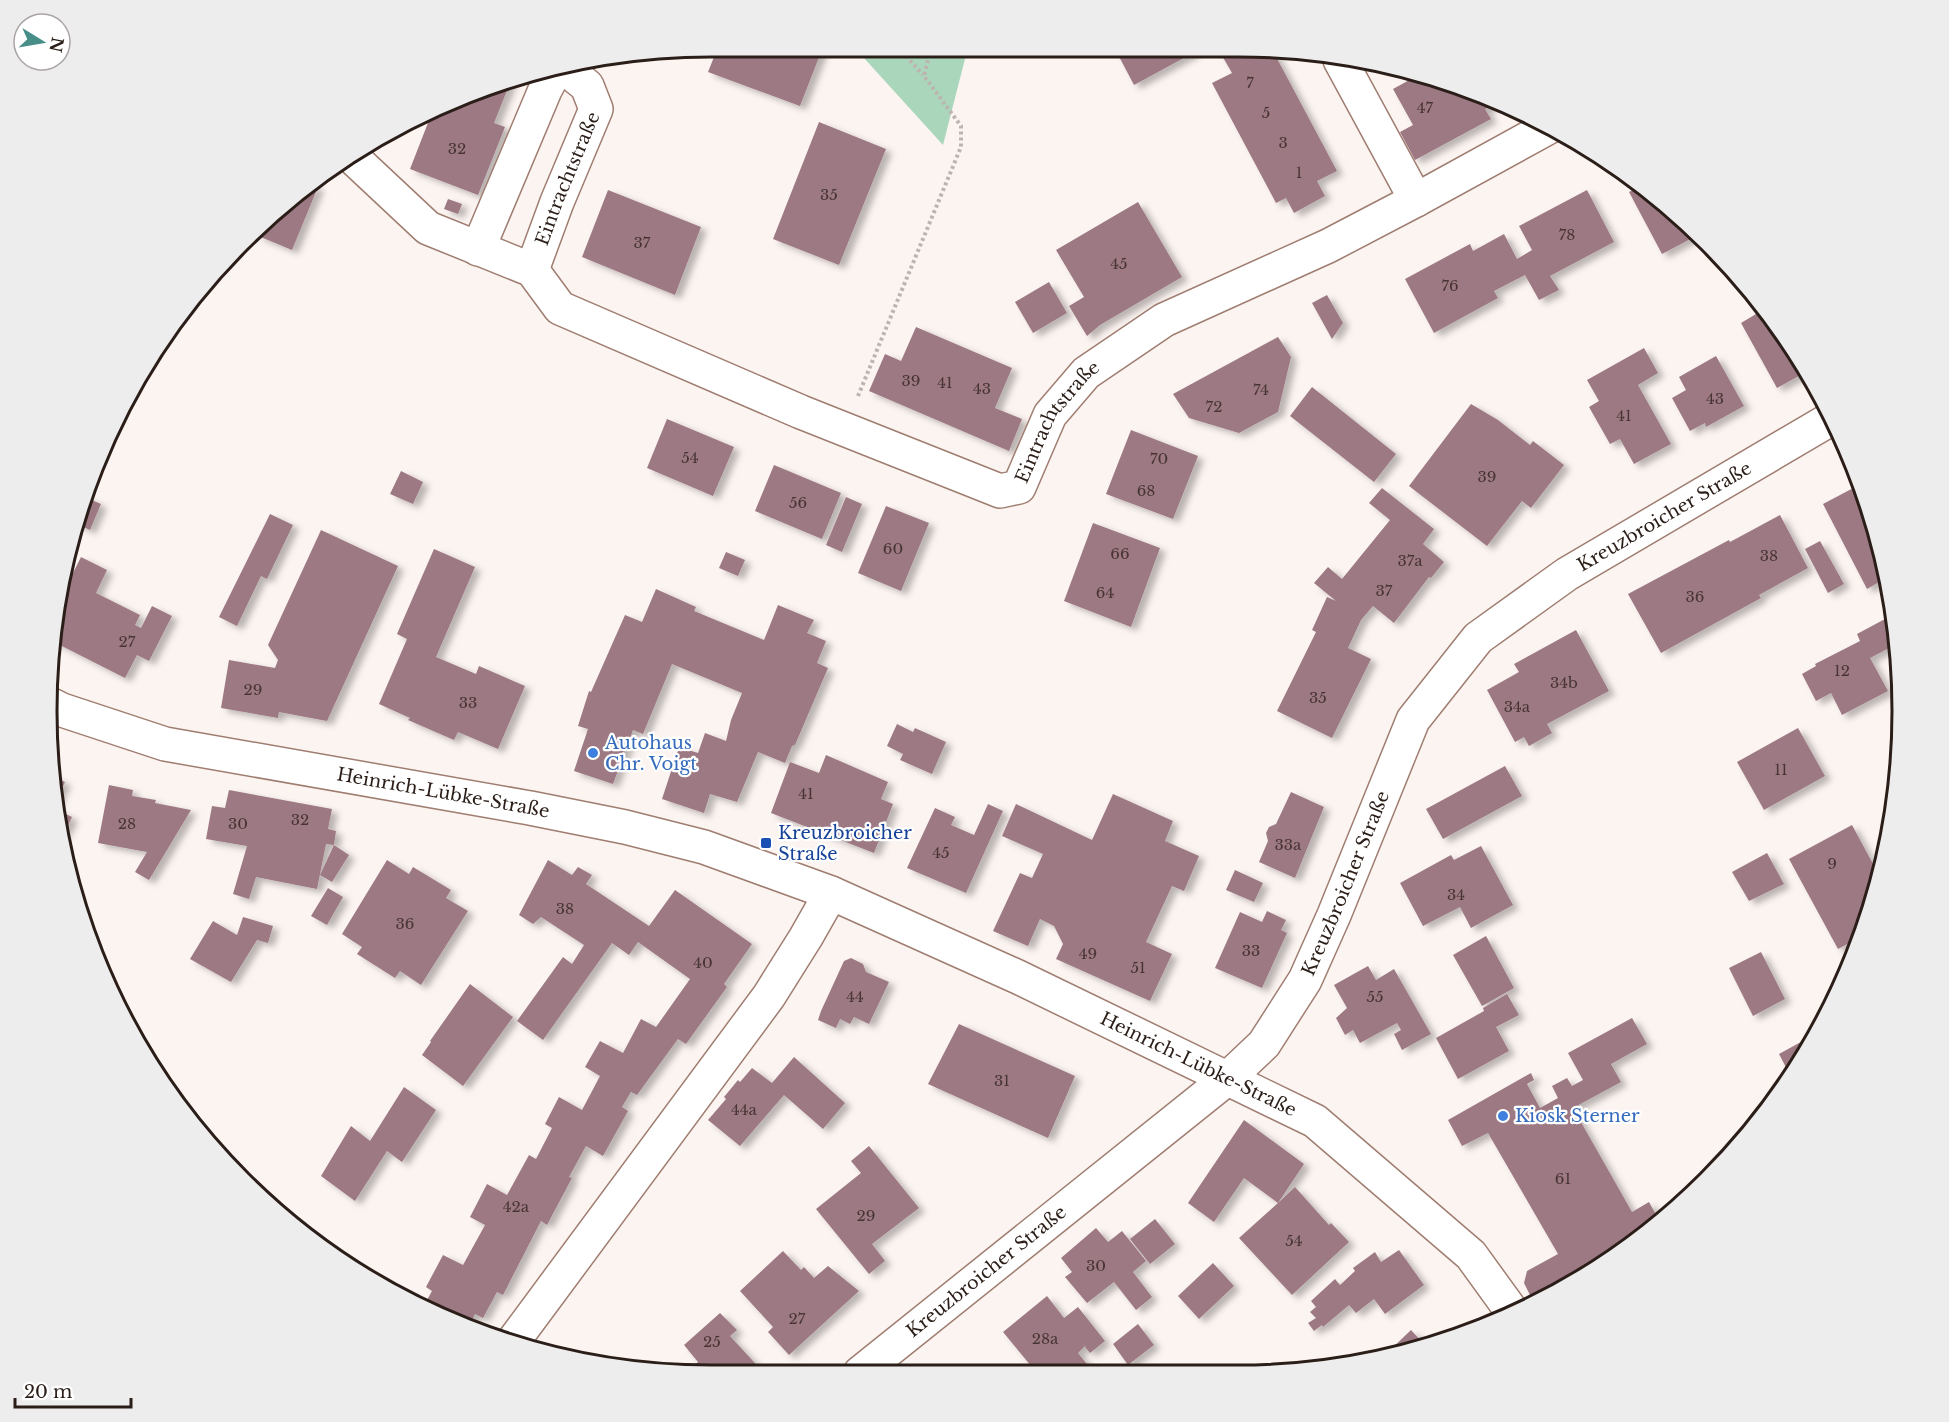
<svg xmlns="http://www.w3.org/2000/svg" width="1949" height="1422" viewBox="0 0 1949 1422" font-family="'Libre Baskerville',serif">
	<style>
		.green { fill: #aad6bc }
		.building { fill: #9d7984; filter: url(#shadow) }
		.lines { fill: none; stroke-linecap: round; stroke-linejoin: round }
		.street-casing { stroke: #9f7d70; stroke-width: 36 }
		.path { stroke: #bdb4b0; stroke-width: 4; stroke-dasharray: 3 3; stroke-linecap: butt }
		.street { stroke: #fff; stroke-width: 33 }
		.shop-dot { fill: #3f7fe0; stroke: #fff; stroke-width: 2 }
		.transit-dot { fill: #1a4fb4; stroke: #fff; stroke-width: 2 }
		.labels { text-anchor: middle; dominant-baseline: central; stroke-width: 4.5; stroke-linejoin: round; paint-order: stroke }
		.number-label { font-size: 15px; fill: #483533 }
		.street-label { font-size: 18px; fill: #2b1e18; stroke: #fff }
		.shop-label { font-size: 18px; fill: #366cbe; stroke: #fff; text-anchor: start }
		.transit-label { font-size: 18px; fill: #164399; stroke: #fff; text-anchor: start }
		.rim { fill: none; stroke: #2b1e18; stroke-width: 3 }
	</style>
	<defs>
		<filter id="shadow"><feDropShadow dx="6" dy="4" stdDeviation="3" flood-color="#0004"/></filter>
	</defs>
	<rect width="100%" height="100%" fill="#fcf4f1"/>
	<path class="green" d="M854 47H968L943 145Z"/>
	<g class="building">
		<path d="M718 47H823L800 106 708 72Z"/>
		<path d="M1114 47H1191L1195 52 1134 85Z"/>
		<path d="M1217 47H1238L1259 49 1263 56 1273 51 1337 171 1317 181 1325 196 1294 213 1286 198 1276 203 1212 83 1232 73Z"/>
		<path d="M1422 73 1500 101 1485 109 1491 119 1415 160 1400 132 1413 125 1393 89Z"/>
		<path d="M512 78 494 123 505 127 478 195 410 169 433 110 456 97Z"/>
		<path d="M819 122 886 149 839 265 773 239Z"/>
		<path d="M312 184 318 187 292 250 256 235Z"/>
		<path d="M1642 185 1676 212 1698 235 1662 254 1629 192Z"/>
		<path d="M608 190 701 227 675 295 582 257Z"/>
		<path d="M1587 190 1614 242 1550 276 1559 290 1539 300 1525 275 1494 291 1498 298 1434 333 1405 279 1470 244 1473 251 1504 234 1517 259 1532 250 1519 226Z"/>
		<path d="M448 199 462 204 458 214 444 209Z"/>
		<path d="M1138 202 1182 277 1100 325 1087 336 1069 306 1084 297 1056 250Z"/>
		<path d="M1049 282 1067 313 1033 333 1015 302Z"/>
		<path d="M1327 295 1343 323 1332 339 1312 303Z"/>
		<path d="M1766 308 1806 372 1777 388 1741 323Z"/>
		<path d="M916 327 1012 368 995 408 1022 419 1009 451 869 391 885 354 901 361Z"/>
		<path d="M1278 337 1291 357 1278 412 1239 433 1189 418 1173 394Z"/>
		<path d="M1644 348 1658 373 1638 385 1671 444 1634 464 1620 439 1610 444 1589 407 1599 401 1587 380Z"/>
		<path d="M1716 356 1744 406 1706 427 1705 423 1690 431 1672 398 1686 390 1679 377Z"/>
		<path d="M1312 387 1396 454 1374 482 1290 416Z"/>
		<path d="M1471 404 1498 420 1530 445 1533 441 1564 465 1531 508 1522 501 1487 546 1409 486Z"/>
		<path d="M667 419 734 447 713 496 647 468Z"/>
		<path d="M1131 430 1198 456 1173 519 1106 494Z"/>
		<path d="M774 465 841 493 822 539 755 511Z"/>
		<path d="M401 471 423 482 413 504 390 494Z"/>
		<path d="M1859 485 1880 539 1886 578 1867 589 1823 504Z"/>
		<path d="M1382 488 1434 529 1423 544 1444 562 1431 578 1429 577 1394 623 1373 606 1361 620 1348 648 1371 659 1332 738 1277 711 1316 632 1312 630 1327 597 1336 601 1314 583 1328 567 1342 579 1390 520 1369 503Z"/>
		<path d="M85 497 101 504 90 530 75 523Z"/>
		<path d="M846 497 862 504 842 552 826 545Z"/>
		<path d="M886 506 929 523 901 591 858 573Z"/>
		<path d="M270 514 293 525 267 579 261 576 237 626 219 617Z"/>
		<path d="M1780 515 1808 568 1759 595 1761 598 1661 653 1628 594 1729 540 1730 542Z"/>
		<path d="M1093 523 1160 548 1131 627 1064 601Z"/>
		<path d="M321 530 398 566 327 721 279 712 278 718 221 708 229 660 275 668 278 660 268 645Z"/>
		<path d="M1820 541 1844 584 1828 593 1805 549Z"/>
		<path d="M434 549 475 567 436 657 476 674 479 666 525 686 498 749 458 732 454 740 408 720 410 718 379 704 407 639 397 634Z"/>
		<path d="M726 552 745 560 738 576 719 568Z"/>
		<path d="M81 557 107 570 96 593 140 615 135 625 141 628 152 606 172 616 149 661 137 655 125 678 52 641V624L56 607Z"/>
		<path d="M656 589 696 607 694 611 764 640 778 605 814 620 807 633 826 641 817 663 828 668 795 745 792 746 785 763 758 752 737 802 710 794 704 813 662 799 679 747 698 753 705 733 726 741 731 720 742 693 672 664 643 734 633 730 613 784 574 771 588 729 578 726 589 691 591 692 625 615 642 622Z"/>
		<path d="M1885 619 1897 644 1870 658 1888 691 1842 715 1831 693 1816 701 1802 674 1816 666 1815 664 1860 641 1857 634Z"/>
		<path d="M1576 630 1609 691 1547 724 1552 733 1529 746 1524 737 1515 742 1487 690 1519 672 1514 664Z"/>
		<path d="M897 724 913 732 915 728 946 742 932 774 900 760 903 754 887 746Z"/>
		<path d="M1798 728 1825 776 1764 810 1737 762Z"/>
		<path d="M826 755 888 782 881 799 893 804 874 853 771 813 790 762 819 773Z"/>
		<path d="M1505 766 1522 796 1443 839 1426 809Z"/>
		<path d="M52 776 65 782 54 806 52 797Z"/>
		<path d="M109 785 133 790 132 796 156 800 155 803 191 810 149 880 135 872 147 852 98 843Z"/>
		<path d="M229 790 332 809 328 829 336 831 334 845 349 855 332 882 320 875 334 845 326 844 317 889 256 877 249 899 233 894 247 846 206 839 212 806 225 808Z"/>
		<path d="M1291 792 1324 807 1295 878 1259 862 1268 841 1266 833 1269 827 1276 824Z"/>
		<path d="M1113 794 1173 821 1165 841 1199 856 1184 891 1172 886 1146 942 1172 954 1150 1001 1056 959 1063 944 1054 926 1040 919 1028 946 993 931 1020 873 1032 878 1043 854 1002 836 1016 804 1092 840Z"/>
		<path d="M988 804 1003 811 966 893 907 868 935 808 955 817 951 825 974 835Z"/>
		<path d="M55 809 72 817 63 837 58 818Z"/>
		<path d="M1852 825 1879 875 1867 924 1862 936 1838 949 1789 859Z"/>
		<path d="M1481 846 1513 905 1471 928 1460 907 1423 926 1400 883 1451 855 1454 860Z"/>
		<path d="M1767 853 1784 884 1749 901 1732 872Z"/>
		<path d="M387 860 409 874 413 867 451 890 446 898 468 911 421 985 400 971 395 978 357 954 362 947 342 934Z"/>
		<path d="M548 860 572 875 578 867 592 875 586 884 649 926 675 890 752 944 724 984 727 987 686 1044 678 1039 637 1095 631 1092 622 1107 628 1111 603 1156 586 1146 569 1177 572 1178 547 1225 541 1221 503 1295 497 1292 483 1318 475 1314 469 1326 422 1309 432 1291 426 1287 443 1255 463 1265 485 1225 470 1217 487 1184 507 1195 529 1155 536 1159 552 1128 545 1124 559 1097 582 1110 600 1076 585 1067 600 1041 623 1053 641 1019 656 1027 690 979 638 942 629 955 612 943 543 1040 517 1021 563 957 572 964 584 945 541 917 533 924 519 915Z"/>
		<path d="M1235 870 1263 883 1254 902 1226 890Z"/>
		<path d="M328 888 343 897 327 925 311 916Z"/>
		<path d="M1267 911 1286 920 1281 930 1287 933 1262 988 1215 968 1240 912 1262 922Z"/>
		<path d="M243 917 273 926 268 943 257 940 231 982 190 959 213 921 237 935Z"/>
		<path d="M1486 936 1514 988 1482 1006 1453 955Z"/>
		<path d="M1761 952 1785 999 1753 1016 1729 968Z"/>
		<path d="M851 958 863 964 866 972 889 982 869 1024 854 1017 850 1024 840 1019 836 1028 818 1020 821 1011 844 961Z"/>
		<path d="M1368 966 1376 980 1394 969 1431 1034 1402 1050 1394 1034 1401 1030 1397 1023 1360 1043 1353 1030 1345 1035 1336 1018 1347 1008 1334 985Z"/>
		<path d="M470 984 513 1017 463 1086 422 1055 431 1042 430 1041Z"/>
		<path d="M1507 994 1519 1015 1496 1027 1509 1051 1458 1079 1436 1038 1484 1011 1483 1008Z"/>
		<path d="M1632 1018 1647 1044 1611 1064 1621 1082 1573 1108 1632 1212 1649 1202 1660 1222 1643 1238 1538 1299 1536 1295 1531 1297 1524 1283 1527 1271 1558 1254 1488 1133 1462 1146 1448 1120 1531 1073 1534 1080 1527 1084 1540 1108 1558 1098 1552 1086 1567 1078 1572 1086 1583 1080 1568 1053Z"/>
		<path d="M959 1024 1075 1076 1048 1138 928 1084Z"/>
		<path d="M1819 1032 1814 1043 1790 1075 1779 1054Z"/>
		<path d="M794 1057 845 1103 823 1129 784 1095 740 1146 708 1120 726 1099 724 1097 738 1080 740 1082 752 1068 772 1083Z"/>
		<path d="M404 1087 436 1110 402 1162 387 1151 355 1201 321 1176 351 1126 370 1141Z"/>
		<path d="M1244 1120 1304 1164 1278 1203 1295 1187 1329 1225 1331 1223 1349 1242 1292 1295 1239 1238 1278 1203 1244 1178 1214 1222 1188 1203Z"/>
		<path d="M869 1146 919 1208 872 1244 885 1261 869 1274 816 1209 861 1173 851 1161Z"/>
		<path d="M1155 1219 1175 1244 1150 1264 1130 1239Z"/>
		<path d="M1096 1228 1108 1242 1122 1231 1146 1261 1133 1272 1152 1297 1136 1310 1114 1282 1087 1303 1065 1277 1072 1272 1061 1258Z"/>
		<path d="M1399 1250 1424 1285 1385 1314 1374 1299 1356 1313 1349 1305 1323 1327 1322 1325 1314 1331 1308 1323 1316 1318 1310 1312 1316 1307 1311 1301 1335 1279 1340 1285 1355 1271 1353 1268 1375 1252 1381 1262Z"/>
		<path d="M783 1251 801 1270 804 1267 814 1278 828 1266 859 1291 789 1355 768 1332 773 1327 740 1291Z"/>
		<path d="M1213 1263 1234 1286 1199 1319 1178 1296Z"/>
		<path d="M1047 1296 1064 1318 1078 1307 1105 1341 1090 1353 1085 1347 1086 1345 1078 1353 1090 1368 1087 1371 1036 1372 1003 1332Z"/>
		<path d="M720 1313 737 1330 730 1336 764 1373 685 1374 698 1362 684 1345Z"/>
		<path d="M1138 1324 1154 1345 1128 1365 1113 1344Z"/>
		<path d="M1411 1330 1423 1343 1387 1353Z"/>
	</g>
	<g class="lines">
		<defs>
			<g id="street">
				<path d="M1340 60 1416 200"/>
				<path id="s1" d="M349 154 428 228 532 270 560 308 801 412 1000 491 1019 487 1050 415 1086 373 1164 320 1328 246 1416 200 1549 127"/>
				<path d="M478 249 545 90 557 67"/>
				<path id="s2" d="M532 270 557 202 596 109 587 86 562 66"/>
				<path id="s3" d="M52 705 62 710 165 744 530 808 625 827 704 847 831 893 1018 977 1315 1121 1471 1255 1513 1313"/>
				<path d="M512 1343 769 996 806 937 831 893"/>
				<path id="s4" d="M860 1373 1228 1078 1264 1044 1305 980 1334 915 1413 720 1478 638 1567 574 1834 417"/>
			</g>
		</defs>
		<use href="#street" class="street-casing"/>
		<g class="path">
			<path d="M898 47 923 75"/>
			<path d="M858 396 961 147V126L924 76 931 47"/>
		</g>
		<use href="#street" class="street"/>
	</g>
	<g class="shop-dot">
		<circle cx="593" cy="753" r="6"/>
		<circle cx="1503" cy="1116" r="6"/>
	</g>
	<rect class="transit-dot" x="760" y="837" width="12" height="12" rx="3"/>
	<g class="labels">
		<g class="number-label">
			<text x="1250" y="82">7</text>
			<text x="1425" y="107">47</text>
			<text x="1266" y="112">5</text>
			<text x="1283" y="142">3</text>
			<text x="457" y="148">32</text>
			<text x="1299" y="172">1</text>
			<text x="829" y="194">35</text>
			<text x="1567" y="234">78</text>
			<text x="642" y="242">37</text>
			<text x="1119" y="263">45</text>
			<text x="1450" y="285">76</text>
			<text x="911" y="380">39</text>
			<text x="945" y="382">41</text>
			<text x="982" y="388">43</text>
			<text x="1261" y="389">74</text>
			<text x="1715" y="398">43</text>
			<text x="1214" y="406">72</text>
			<text x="1624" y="415">41</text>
			<text x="690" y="457">54</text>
			<text x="1159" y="458">70</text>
			<text x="1487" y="476">39</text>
			<text x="1146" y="490">68</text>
			<text x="798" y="502">56</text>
			<text x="893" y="548">60</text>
			<text x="1120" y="553">66</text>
			<text x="1769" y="555">38</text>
			<text x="1410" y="560">37a</text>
			<text x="1384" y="590">37</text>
			<text x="1105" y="592">64</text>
			<text x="1695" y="596">36</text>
			<text x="127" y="641">27</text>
			<text x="1842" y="670">12</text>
			<text x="1564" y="682">34b</text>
			<text x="253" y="689">29</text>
			<text x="1318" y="697">35</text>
			<text x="468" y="702">33</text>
			<text x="1517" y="706">34a</text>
			<text x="1781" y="769">11</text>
			<text x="806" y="793">41</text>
			<text x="300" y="819">32</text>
			<text x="127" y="823">28</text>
			<text x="238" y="823">30</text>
			<text x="1288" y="844">33a</text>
			<text x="941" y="852">45</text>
			<text x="1832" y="863">9</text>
			<text x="1456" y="894">34</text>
			<text x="565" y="908">38</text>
			<text x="405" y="923">36</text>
			<text x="1251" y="950">33</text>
			<text x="1088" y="953">49</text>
			<text x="703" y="962">40</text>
			<text x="1138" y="967">51</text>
			<text x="855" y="996">44</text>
			<text x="1375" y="996">55</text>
			<text x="1002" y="1080">31</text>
			<text x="744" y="1109">44a</text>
			<text x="1563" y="1178">61</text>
			<text x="516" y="1206">42a</text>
			<text x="866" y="1215">29</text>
			<text x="1294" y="1240">54</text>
			<text x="1096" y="1265">30</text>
			<text x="797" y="1318">27</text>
			<text x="1045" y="1338">28a</text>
			<text x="712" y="1341">25</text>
		</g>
		<g class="street-label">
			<text stroke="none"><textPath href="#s2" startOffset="98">Eintrachtstraße</textPath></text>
			<text stroke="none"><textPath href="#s1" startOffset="840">Eintrachtstraße</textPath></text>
			<text stroke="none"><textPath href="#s4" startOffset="1206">Kreuzbroicher Straße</textPath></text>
			<text stroke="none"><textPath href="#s3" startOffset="402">Heinrich-Lübke-Straße</textPath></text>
			<text stroke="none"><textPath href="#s4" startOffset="702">Kreuzbroicher Straße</textPath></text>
			<text stroke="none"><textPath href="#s3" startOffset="1209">Heinrich-Lübke-Straße</textPath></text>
			<text stroke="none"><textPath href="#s4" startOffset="162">Kreuzbroicher Straße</textPath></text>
		</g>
		<g class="shop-label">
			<text x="605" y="743">Autohaus<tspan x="605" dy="21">Chr. Voigt</tspan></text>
			<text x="1515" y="1116">Kiosk Sterner</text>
		</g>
		<g class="transit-label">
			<text x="778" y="833">Kreuzbroicher<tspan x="778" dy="21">Straße</tspan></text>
		</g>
	</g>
	<path d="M0 0H1949V1422H0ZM711 57H1238A654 654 0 0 1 1892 711V711A654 654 0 0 1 1238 1365H711A654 654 0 0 1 57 711V711A654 654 0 0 1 711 57Z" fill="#eeeded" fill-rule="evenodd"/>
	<path class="rim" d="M711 57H1238A654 654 0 0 1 1892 711V711A654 654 0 0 1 1238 1365H711A654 654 0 0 1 57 711V711A654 654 0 0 1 711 57Z"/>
	<g transform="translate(42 42) rotate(101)"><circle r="28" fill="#ffffff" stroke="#aaa5a3" stroke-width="1.5"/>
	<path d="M0-4.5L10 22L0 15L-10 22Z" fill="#478e88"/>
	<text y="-9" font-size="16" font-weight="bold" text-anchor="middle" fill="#2b1e18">N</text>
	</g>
	<path d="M15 1398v9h116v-9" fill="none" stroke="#2b1e18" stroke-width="3"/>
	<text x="24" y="1398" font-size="18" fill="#2b1e18" stroke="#ffffff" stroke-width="4.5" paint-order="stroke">20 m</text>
</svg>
